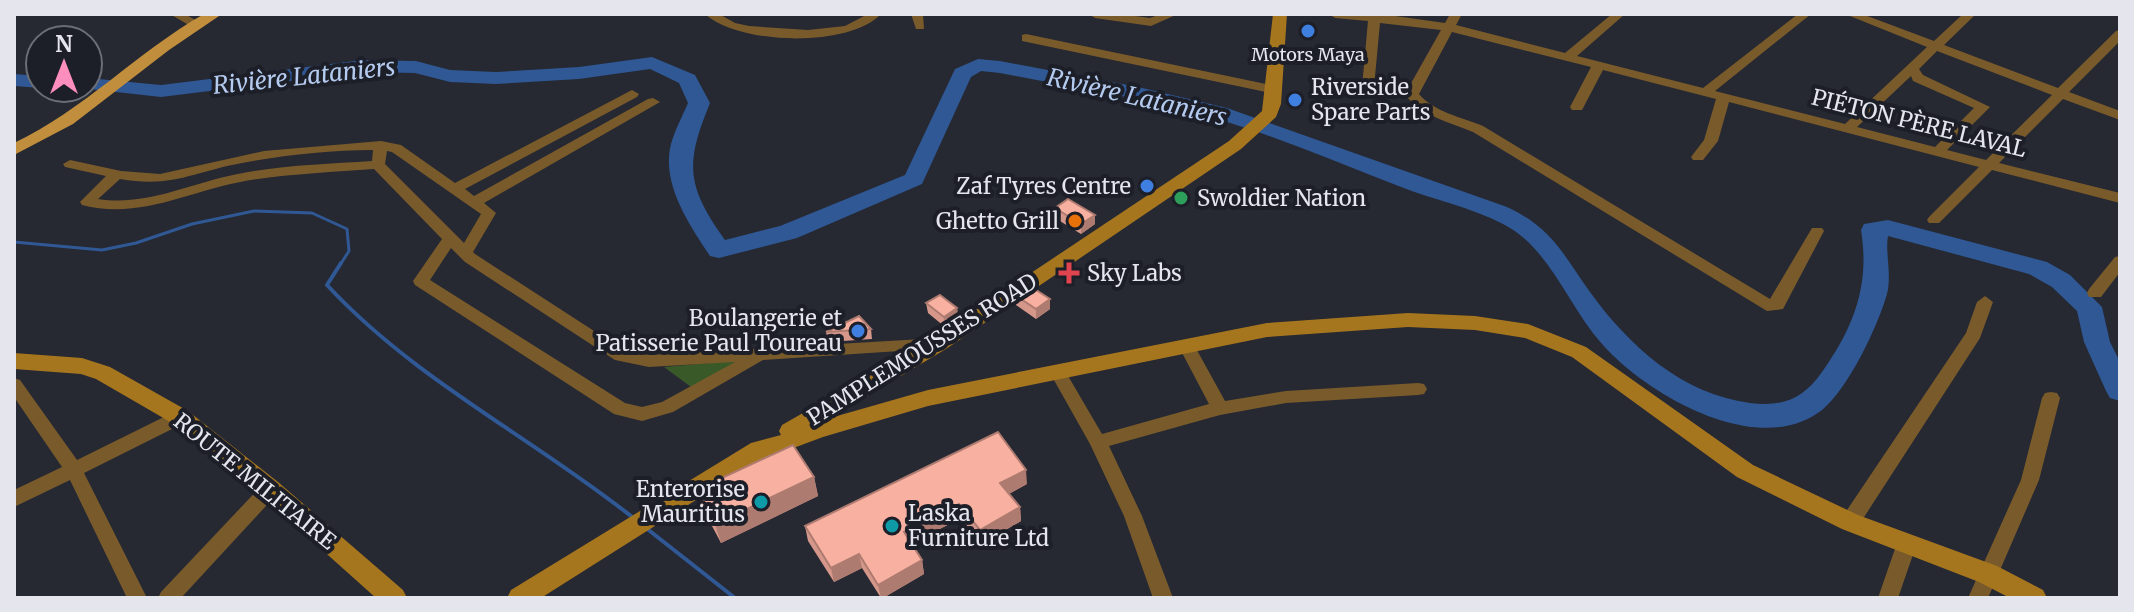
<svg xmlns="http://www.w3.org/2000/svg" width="2134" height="612" viewBox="0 0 2134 612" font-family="Merriweather,serif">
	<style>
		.green { fill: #395929 }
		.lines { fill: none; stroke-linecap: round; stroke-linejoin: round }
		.stream-far1 { stroke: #2f5894; stroke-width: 3 }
		.stream { stroke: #2f5894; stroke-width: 4 }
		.river { fill: #2f5894; fill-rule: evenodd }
		.minor { fill: #795b2b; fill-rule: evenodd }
		.secondary { fill: #a6761e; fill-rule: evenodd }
		.primary { fill: #c08e3c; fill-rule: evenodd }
		.wall { fill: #d5978a }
		.shaded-wall { fill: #ae7b70 }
		.building { fill: #f8b0a0; stroke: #ae7b70; stroke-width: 2 }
		.shop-dot { fill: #3f7fe0; stroke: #1c1e28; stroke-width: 3 }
		.leisure-dot { fill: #2e9e5b; stroke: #1c1e28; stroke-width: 3 }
		.food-dot { fill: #e8710a; stroke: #1c1e28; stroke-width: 3 }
		.health-dot { fill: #e0444e; stroke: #1c1e28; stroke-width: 3 }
		.culture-dot { fill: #0f9aa8; stroke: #1c1e28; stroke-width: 3 }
		.labels { text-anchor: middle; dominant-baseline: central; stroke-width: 8; stroke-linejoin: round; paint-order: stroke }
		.far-poi-label { font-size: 18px; fill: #e5e6ed; stroke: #1c1e28 }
		.poi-label { font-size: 22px; fill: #e5e6ed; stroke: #1c1e28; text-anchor: start }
		.street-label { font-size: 22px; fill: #e5e6ed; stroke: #1c1e28 }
		.water-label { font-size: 24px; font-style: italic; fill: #b4cbef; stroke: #1c1e28 }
	</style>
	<rect width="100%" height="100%" fill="#262832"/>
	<path class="green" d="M733 361 739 363 695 390 664 367Z"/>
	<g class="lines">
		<path class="stream-far1" d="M14 242 102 250 136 243 192 224 254 211 312 213 347 229 349 251 340 265"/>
		<g class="stream">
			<path d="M341 263 327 285C416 381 535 439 636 520"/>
			<path d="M646 528 735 598"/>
		</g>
		<g class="river">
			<path d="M652 57 695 75 710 103C685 164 686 185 725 240L780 226 905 175 955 69 978 59 1000 61 1138 87 1227 108 1507 207C1552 228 1563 254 1590 292 1629 346 1682 394 1750 403 1783 407 1803 399 1822 372 1854 327 1870 285 1861 230L1864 224 1888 220 2047 262 2070 275 2102 307 2110 342 2120 362V401L2110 398 2106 391 2084 342 2077 311 2052 287 2029 274 1888 236C1885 252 1892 275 1887 294 1878 326 1848 389 1822 410 1758 460 1646 394 1602 344 1568 306 1550 248 1503 224 1470 207 1435 200 1401 187 1339 163 1277 136 1213 118 1143 98 1071 87 1000 73L981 71 971 77 922 184 797 238 719 258 710 256C689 224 661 184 671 144 675 130 682 117 688 103L679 83 650 69 579 79 496 84 450 82 415 73 363 72 161 97 80 88H88V78L161 85 363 60 416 61 450 70 496 72 579 67Z"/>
			<path d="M14 74 40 76 41 88 14 86Z"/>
		</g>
		<g class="minor">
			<path d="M170 14H185L202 24 200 27H192Z"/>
			<path d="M705 14H719L735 23 749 26 808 30 845 26 868 14H881C849 48 739 45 705 14Z"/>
			<path d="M911 14H923L924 29H916Z"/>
			<path d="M1089 14H1120L1150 18 1161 14H1178L1151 26 1095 18Z"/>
			<path d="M1329 14H1381L1445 23 1450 14H1462L1456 25 1565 53 1612 14H1625L1577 56 1703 88 1798 14H1811L1715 91 1845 124 1927 47 1845 14H1862L1934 41 1963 14H1976L1944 45 2058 88 2116 31 2120 30V41L2069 92 2120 111V120L2063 99 1999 163 2120 193V203L1992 170 1939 223H1929L1927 220 1929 217 1979 167 1729 102 1718 141 1703 160H1693L1691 157 1704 140 1716 99 1603 70 1582 110H1572L1570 107 1591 67 1452 32 1419 94C1434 112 1461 117 1483 126L1770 299 1812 228H1822L1824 231 1783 309 1767 311 1473 132C1450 122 1420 116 1405 94L1441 30 1380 23 1374 87 1368 91 1362 87 1368 21 1335 18ZM1937 51 2052 95 1986 160 1947 150 1990 107 1923 75 1919 69ZM1911 76 1913 81 1974 108 1935 147 1857 127Z"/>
			<path d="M1026 34 1275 86 1281 90 1275 94 1022 41V35Z"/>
			<path d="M632 90 639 94 637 97 465 189 474 196 648 99 653 98 660 102 484 203 496 213 473 252 475 254 625 351 649 355 939 338 947 344 945 348 763 360 673 412 642 421 614 414 415 285 413 281 442 239 374 169C331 172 288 174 245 181 189 191 140 220 82 205L80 202 106 176 65 167 63 164 70 160 121 171 160 174 264 151 381 141 401 145 455 183ZM373 150 372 161C329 164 285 165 243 173 195 181 148 207 98 199L120 179C173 188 193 172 242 163 285 155 330 150 373 150ZM387 151 392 152 481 214 464 243 385 164ZM451 248 465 262 615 360 649 367 735 362 662 402 642 407 625 403 430 280Z"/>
			<path d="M2120 256V272L2101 297H2089L2087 293 2089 289 2115 257Z"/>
			<path d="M1985 296 1993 302 1980 338 1857 528 1850 530 1843 528 1840 522 1843 516 1966 333 1977 302Z"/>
			<path d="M1187 341 1193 343 1225 401 1286 391 1418 383 1424 384 1427 389 1424 394 1418 395 1286 403 1220 415 1109 446 1142 516 1173 598H1153L1124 516 1090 444 1050 373 1052 369H1064L1102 434 1209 404 1179 347 1181 343Z"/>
			<path d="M14 378 20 380 77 460 174 412H186L189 417 186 422 84 473 147 598H127L70 480 14 507V490L62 467 14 397Z"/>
			<path d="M2051 392 2057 393 2060 398 2039 480 1988 598H1968L2021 480 2042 398 2045 393Z"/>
			<path d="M270 482 277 484 279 489 277 494 181 598H158L161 592 263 484Z"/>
			<path d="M1907 535 1914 537 1917 543 1898 598H1878L1897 543 1900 537Z"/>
		</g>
		<g class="secondary">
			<path d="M1273 14H1287L1281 104 1276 117 1241 149 946 349 830 418 928 390 1267 323 1408 313 1475 316 1528 324 1586 347 1753 465 1858 515 1997 566 2043 590 2047 598H2010L1979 582 1842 529 1737 477 1572 357 1525 338 1475 330 1408 327 1267 337 928 406 823 437 756 462 541 598H507L511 590 751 443 781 435 779 431 782 425 932 339 1229 141 1262 111Z"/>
			<path d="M14 353 82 358 110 367 188 411 278 482 403 590 407 598H376L262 496 172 423 96 379 81 374 14 369Z"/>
		</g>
		<path class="primary" d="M204 14H222L169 50 73 124 14 155V143C84 110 137 52 204 14Z"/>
	</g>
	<g class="wall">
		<path d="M1055 208 1095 224 1081 234 1055 218Z"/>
		<path d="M1015 295 1050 299V309L1036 319 1016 305Z"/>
		<path d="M926 303 957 308 958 318 945 327 928 313Z"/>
		<path d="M871 329 872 339 828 342 826 332Z"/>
		<path d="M814 477 818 496 721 543 703 509 696 490Z"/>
		<path d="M1027 484 1009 494 1020 507 1021 521 981 544 961 518 911 544 922 560 924 574 883 598H881L862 568 834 582 808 541 805 526Z"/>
	</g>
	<g class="shaded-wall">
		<path d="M1095 215V224L1081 234V224Z"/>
		<path d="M1050 299V309L1036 319V309Z"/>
		<path d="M957 308 958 318 945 327 944 317Z"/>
		<path d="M1026 470 1027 484 1001 498 1000 483Z"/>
		<path d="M814 477 818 496 721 543 715 524Z"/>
		<path d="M959 504 961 518 906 546 904 532Z"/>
		<path d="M1020 507 1021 521 981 544 980 530Z"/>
		<path d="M859 554 862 568 834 582 831 568Z"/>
		<path d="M922 560 924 574 883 598H881L878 585Z"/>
	</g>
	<g class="building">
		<path d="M1068 199 1095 215 1081 224 1055 208Z"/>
		<path d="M1030 286 1050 299 1036 309 1015 295Z"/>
		<path d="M940 295 957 308 944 317 926 303Z"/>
		<path d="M859 316 871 329 826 332Z"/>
		<path d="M998 432 1026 470 1000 483 1020 507 980 530 959 504 904 532 922 560 878 585 859 554 831 568 805 526Z"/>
		<path d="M793 445 814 477 715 524 696 490Z"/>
	</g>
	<g class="shop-dot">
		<circle cx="1308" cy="31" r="8"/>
		<circle cx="1295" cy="100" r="8"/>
		<circle cx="1147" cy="186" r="8"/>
		<circle cx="858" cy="331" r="8"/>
	</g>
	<circle class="leisure-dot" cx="1181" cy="198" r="8"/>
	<circle class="food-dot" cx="1075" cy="221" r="8"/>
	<path class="health-dot" d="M1065 261h8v8h8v8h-8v8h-8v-8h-8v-8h8z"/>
	<g class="culture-dot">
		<circle cx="761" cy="502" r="8"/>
		<circle cx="892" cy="526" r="8"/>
	</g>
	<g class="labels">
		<g class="far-poi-label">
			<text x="1308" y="54">Motors Maya</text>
		</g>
		<g class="poi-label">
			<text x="1311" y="87">Riverside<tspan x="1311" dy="25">Spare Parts</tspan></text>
			<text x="1131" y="186" text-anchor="end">Zaf Tyres Centre</text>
			<text x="1197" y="198">Swoldier Nation</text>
			<text x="1059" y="221" text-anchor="end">Ghetto Grill</text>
			<text x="1087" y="273">Sky Labs</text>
			<text x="842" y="318" text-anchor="end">Boulangerie et<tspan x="842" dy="25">Patisserie Paul Toureau</tspan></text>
			<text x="745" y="489" text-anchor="end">Enterorise<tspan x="745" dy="25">Mauritius</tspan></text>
			<text x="908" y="513">Laska<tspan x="908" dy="25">Furniture Ltd</tspan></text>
		</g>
		<g class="street-label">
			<text transform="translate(1919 123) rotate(14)">PIÉTON PÈRE LAVAL</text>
			<text transform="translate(922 349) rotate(-32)">PAMPLEMOUSSES ROAD</text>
			<text transform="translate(255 481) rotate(39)">ROUTE MILITAIRE</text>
		</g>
		<g class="water-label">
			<text transform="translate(304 76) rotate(-6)">Rivière Lataniers</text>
			<text transform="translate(1137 97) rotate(13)">Rivière Lataniers</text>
		</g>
	</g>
	<rect width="2134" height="612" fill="none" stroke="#e5e6ed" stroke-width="32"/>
	<g transform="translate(64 64)"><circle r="38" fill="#1c1e28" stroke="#6c6e77" stroke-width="2"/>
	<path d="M0-6L14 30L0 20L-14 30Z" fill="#fe8ebb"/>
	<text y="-12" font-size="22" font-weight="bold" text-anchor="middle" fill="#e5e6ed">N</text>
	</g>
</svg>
